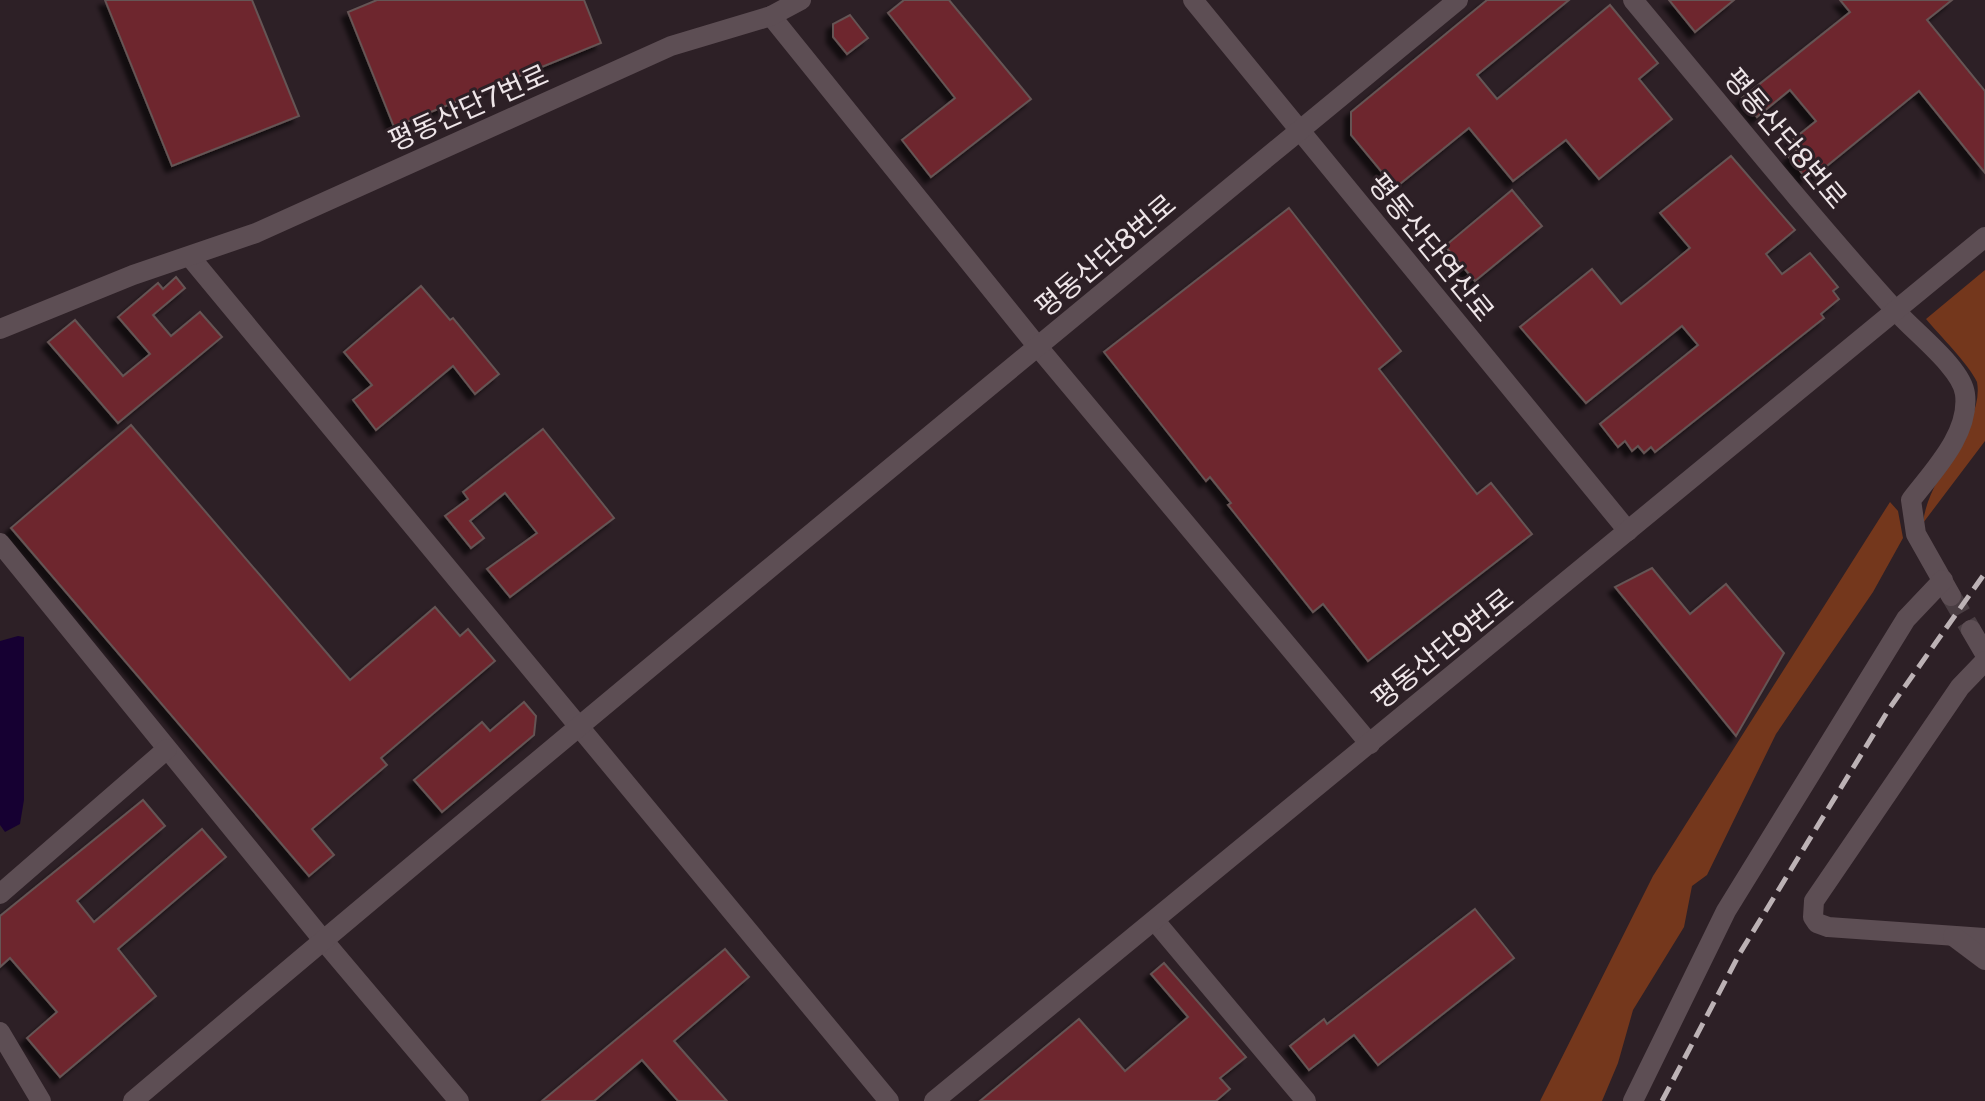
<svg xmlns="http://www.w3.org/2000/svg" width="1985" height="1101" viewBox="0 0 1985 1101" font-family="'Public Sans','Noto Sans KR',sans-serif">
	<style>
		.green { fill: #74371c }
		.water { fill: #160032 }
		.building { fill: #6e272e; stroke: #655454; stroke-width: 2; filter: url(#shadow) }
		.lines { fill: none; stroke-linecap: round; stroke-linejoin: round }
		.minor-tunnel { stroke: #4a3e43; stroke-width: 20; stroke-dasharray: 20 10; stroke-linecap: butt }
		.minor { stroke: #5d4e54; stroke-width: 20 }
		.rail { stroke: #bcb2b5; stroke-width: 5; stroke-dasharray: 16 8; stroke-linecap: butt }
		.labels { text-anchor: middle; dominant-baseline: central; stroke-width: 6; stroke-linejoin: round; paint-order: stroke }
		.street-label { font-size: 28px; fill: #eee5e8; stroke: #2d2026 }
	</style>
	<defs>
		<filter id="shadow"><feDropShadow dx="-6" dy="6" stdDeviation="2" flood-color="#0009"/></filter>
	</defs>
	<rect width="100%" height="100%" fill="#2d2026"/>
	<g class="green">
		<path d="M1985 270V441L1923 523C1928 474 1985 425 1977 382 1968 363 1940 336 1926 319Z"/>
		<path d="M1890 502 1898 511 1903 538 1873 592 1776 734 1707 875 1692 886 1684 927 1633 1010 1618 1063 1602 1101H1540L1653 876Z"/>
	</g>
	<path class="water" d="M18 636 24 637V800L20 824 5 832 0 825V641Z"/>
	<g class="building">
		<path d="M105 0H252L299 116 172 166Z"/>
		<path d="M377 0H584L601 43 394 127 348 12Z"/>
		<path d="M904 0H949L1031 99 931 177 902 140 955 98 888 13Z"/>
		<path d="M1487 0H1569L1477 75 1497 99 1610 5 1658 63 1639 79 1672 119 1599 179 1566 140 1513 181 1469 128 1395 188 1351 135V112Z"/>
		<path d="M1669 0H1734L1695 32Z"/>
		<path d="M1840 0H1952L1927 20 1985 91V173L1919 91 1817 174 1814 170 1805 177 1789 157 1797 150 1791 141 1816 121 1790 90 1757 117 1742 98 1850 12Z"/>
		<path d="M850 15 868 38 847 54 833 37V24Z"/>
		<path d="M1731 156 1795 230 1766 254 1782 274 1810 253 1838 287 1833 291 1839 299 1821 314 1824 318 1655 452 1651 447 1644 453 1638 446 1632 451 1625 441 1618 447 1600 424 1698 345 1682 326 1586 403 1520 327 1592 269 1621 304 1645 285 1690 248 1660 213Z"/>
		<path d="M1512 190 1542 226 1475 281 1445 246Z"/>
		<path d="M1289 208 1401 351 1379 369 1477 494 1491 483 1532 534 1368 661 1323 604 1313 612 1228 505 1231 503 1210 477 1206 481 1104 352Z"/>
		<path d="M176 277 185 288 153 315 171 336 200 312 222 337 118 423 48 342 75 320 123 376 150 354 118 317 158 283 163 289Z"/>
		<path d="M421 286 450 320 453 318 499 374 475 394 453 366 376 430 353 400 372 385 344 352Z"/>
		<path d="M131 425 350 680 435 607 460 636 468 629 495 661 381 758 387 765 312 829 334 855 309 876 11 528Z"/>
		<path d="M543 429 614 518 510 597 487 569 537 533 505 493 470 521 484 538 471 548 445 516 468 499 463 492Z"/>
		<path d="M1652 568 1690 614 1726 584 1784 653 1736 736 1615 587Z"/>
		<path d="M524 702 536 716 534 735 442 812 414 780 482 722 490 731Z"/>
		<path d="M143 800 165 826 77 901 94 922 202 829 226 857 118 949 156 996 60 1077 27 1038 57 1012 10 958 0 967V916Z"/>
		<path d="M1475 909 1514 958 1378 1065 1354 1035 1309 1070 1290 1046 1324 1019 1327 1024Z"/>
		<path d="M725 949 749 977 674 1041 727 1101H678L642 1060 594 1101H542Z"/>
		<path d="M1164 963 1246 1057 1220 1078 1230 1089 1216 1101H980L1079 1019 1125 1071 1188 1017 1151 974Z"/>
	</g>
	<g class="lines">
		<path class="minor-tunnel" d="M1951 596 1971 630"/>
		<g class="minor">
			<path d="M1193 0 1628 531"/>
			<path d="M1633 0C1720 104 1805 210 1896 311 1914 332 1962 368 1965 394 1970 434 1933 471 1911 500L1916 534 1951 596"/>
			<path d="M771 16 1038 347 1370 744"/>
			<path d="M191 258 889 1101"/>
			<path d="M0 329 133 275 256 233 671 46 771 16 801 0"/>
			<path d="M0 543 323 940 459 1101"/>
			<path d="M1971 630 1985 654"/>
			<path d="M1985 661 1960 687 1814 901 1813 917 1817 923 1828 927 1985 938"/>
			<path d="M0 894 167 749"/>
			<path d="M1155 921 1306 1101"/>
			<path d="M1953 936 1985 960"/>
			<path d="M0 1032 41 1101"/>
			<path d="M133 1101C571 730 1015 365 1458 0"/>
			<path d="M934 1101 1985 237"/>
			<path d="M1633 1101 1726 911 1906 619 1943 580"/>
		</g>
		<path class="rail" d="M1662 1101 1740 953 1889 709 1985 573"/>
	</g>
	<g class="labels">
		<g class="street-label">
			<text transform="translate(468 107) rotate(-24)">평동산단7번로</text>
			<text transform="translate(1786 138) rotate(50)">평동산단8번로</text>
			<text transform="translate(1432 247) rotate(51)">평동산단연산로</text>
			<text transform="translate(1105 255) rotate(-40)">평동산단8번로</text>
			<text transform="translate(1442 648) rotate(-39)">평동산단9번로</text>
		</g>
	</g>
</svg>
